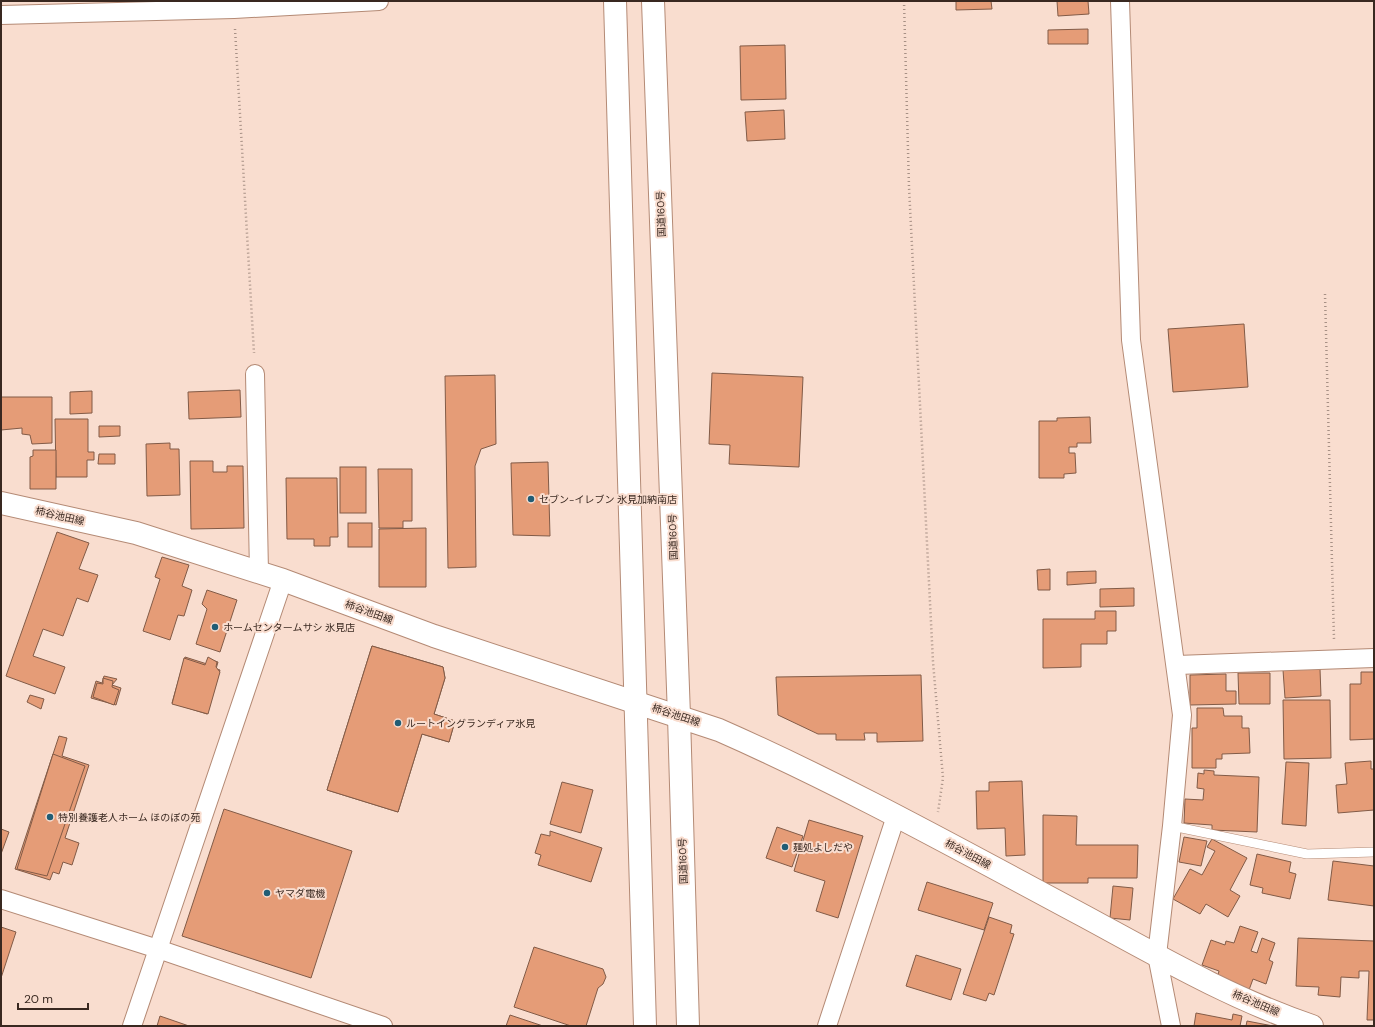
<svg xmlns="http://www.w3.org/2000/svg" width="1375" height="1027" viewBox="0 0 1375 1027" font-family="'DM Sans','Noto Sans JP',sans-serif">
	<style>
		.building { fill: #e59c77; stroke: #825b47 }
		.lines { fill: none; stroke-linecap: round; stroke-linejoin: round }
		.service-casing { stroke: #b48a75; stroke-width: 10 }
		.minor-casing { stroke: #b48a75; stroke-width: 20 }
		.secondary-casing { stroke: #b48a75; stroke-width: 24 }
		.trunk-casing { stroke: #b48a75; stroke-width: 24 }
		.path { stroke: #a79085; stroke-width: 2.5; stroke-dasharray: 1 3; stroke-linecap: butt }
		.service { stroke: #fff; stroke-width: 9 }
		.minor { stroke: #fff; stroke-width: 18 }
		.secondary { stroke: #fff; stroke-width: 22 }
		.trunk { stroke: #fff; stroke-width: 22 }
		.poi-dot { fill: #215d75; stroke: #f9ddcf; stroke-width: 1.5 }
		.labels { text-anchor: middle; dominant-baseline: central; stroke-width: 4; stroke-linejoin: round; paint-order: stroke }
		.street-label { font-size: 10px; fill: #392820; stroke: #f9ddcf }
		.poi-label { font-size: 10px; fill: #392820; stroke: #f9ddcf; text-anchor: start }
	</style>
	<rect width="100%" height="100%" fill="#f9ddcf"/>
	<g class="building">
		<path d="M956 1H991L992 9 956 10Z"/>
		<path d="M1057 1H1088L1089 14 1058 16Z"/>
		<path d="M1088 29V44H1048V30Z"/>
		<path d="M785 45 786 99 741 100 740 46Z"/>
		<path d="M784 110 785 139 747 141 745 112Z"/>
		<path d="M1244 324 1248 387 1173 392 1168 329Z"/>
		<path d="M712 373 803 377 799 467 729 464 730 445 709 444Z"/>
		<path d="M495 375 496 444 481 449 475 466 476 567 448 568 445 376Z"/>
		<path d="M240 390 241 417 189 419 188 392Z"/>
		<path d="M92 391V413L70 414V392Z"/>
		<path d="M1 397H52V443L32 444 30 435 22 434V428L1 430Z"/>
		<path d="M1090 417 1091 443H1077V447H1069V453H1075L1076 473 1064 474V478H1039V421H1057V418Z"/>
		<path d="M55 419H88V452H94V460H87V477H56Z"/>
		<path d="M99 426H120V436L99 437Z"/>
		<path d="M170 443V449H179L180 495 147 496 146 444Z"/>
		<path d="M33 450H56V489H30V457L33 456Z"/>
		<path d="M99 454H115V464H98Z"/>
		<path d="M190 461H213V472H227V466H243L244 528 191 529Z"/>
		<path d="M548 462 550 536 513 535 511 463Z"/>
		<rect x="340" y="467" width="26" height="46"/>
		<path d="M378 469H412V521H403V528H379Z"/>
		<path d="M286 478H337L338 537H330V546H314V539H287Z"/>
		<rect x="348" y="523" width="24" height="24"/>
		<path d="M426 528V587H379V529Z"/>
		<path d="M57 532 89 543 79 569 98 575 88 602 77 598 63 636 43 629 33 656 65 667 55 694 6 676Z"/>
		<path d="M162 557 189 565 182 586 192 590 184 616 178 615 170 640 143 631 160 579 155 577Z"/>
		<path d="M1050 569V590H1038L1037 570Z"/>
		<path d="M1096 571V583L1067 585V572Z"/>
		<path d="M1134 588V606L1100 607V589Z"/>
		<path d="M207 590 237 600 220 652 196 644 207 609 202 604Z"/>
		<path d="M1095 611H1116V631H1107V644H1081V667L1043 668V619H1095Z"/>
		<path d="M372 646 443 667 445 678 434 714 455 721 449 742 422 734 398 812 327 790Z"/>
		<path d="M372 646 443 667 445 678 434 714 455 721 449 742 422 734 398 812 327 790Z"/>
		<path d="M185 657 207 664 208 659 218 662 216 669 220 670 207 714 172 703Z"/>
		<path d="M208 657 217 662 216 667 220 672 208 714 172 704 184 658 205 665Z"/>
		<path d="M1320 669 1321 696 1285 698 1283 670Z"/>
		<path d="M1361 672H1374V739L1350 740V684H1361Z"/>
		<path d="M1238 673H1270V704H1239Z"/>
		<path d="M1226 674V691H1236V704L1190 705V675Z"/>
		<path d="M921 675 923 741 877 742V733H864L865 740H836V734H818L778 715 776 677Z"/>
		<path d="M104 676 117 679 112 685 121 688 116 705 91 698 96 681 102 683Z"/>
		<path d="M103 678 113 681 112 687 119 690 114 705 93 697 97 683 103 684Z"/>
		<path d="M30 695 44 699 41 709 27 702Z"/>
		<path d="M1283 700H1330L1331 758 1284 759Z"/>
		<path d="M1197 708H1223L1224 716H1242V728H1249L1250 753 1222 754V759H1216V768H1192V728H1197Z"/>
		<path d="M59 736 67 738 62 756 89 765 65 838 79 843 72 865 63 862 59 874 53 872 50 880 15 869Z"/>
		<path d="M53 754 85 766 47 876 17 869Z"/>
		<path d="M1371 761V769H1374V810L1338 813 1336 785 1347 784 1345 763Z"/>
		<path d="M1286 762 1309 763 1306 826 1282 824Z"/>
		<path d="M1204 770 1214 771V775L1259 777 1257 832 1212 830V825L1184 823 1185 799 1203 800 1204 789 1197 788 1198 773 1204 774Z"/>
		<path d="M1022 781 1025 855 1006 856 1005 828 977 829 976 791H989V782Z"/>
		<path d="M562 782 593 790 581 833 550 824Z"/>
		<path d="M224 809 352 851 311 978 182 936Z"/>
		<path d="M1043 815 1077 816 1076 845H1138L1137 878H1088V883H1043Z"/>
		<path d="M809 820 863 836 838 918 816 911 825 881 794 871Z"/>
		<path d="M777 827 803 836 792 867 766 858Z"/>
		<path d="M1 829 9 832 1 854Z"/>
		<path d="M550 831 602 848 591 882 538 865 541 855 535 853 541 834 550 836Z"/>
		<path d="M1184 837 1207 841 1201 866 1179 862Z"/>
		<path d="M1212 839 1247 858 1230 890 1240 896 1228 917 1206 904 1200 914 1173 899 1190 869 1202 875 1215 851 1207 847Z"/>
		<path d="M1257 854 1291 862 1289 872 1296 874 1290 899 1262 893 1263 888 1250 885Z"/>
		<path d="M1333 861 1374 866V906L1328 900Z"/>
		<path d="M927 882 993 903 984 930 918 910Z"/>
		<path d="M1113 886 1133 888 1130 920 1110 918Z"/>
		<path d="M989 917 1012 925 1010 933 1014 934 994 995 989 993 986 1001 963 994Z"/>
		<path d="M1240 926 1258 932 1251 951 1257 953 1262 938 1275 943 1269 960 1273 962 1266 984 1253 979 1249 990 1217 979 1219 971 1202 965 1211 940 1225 945 1226 941 1234 943Z"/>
		<path d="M1 927 16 932 1 978Z"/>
		<path d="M1298 938 1374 941V1020H1367L1369 971H1359V978L1341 977 1340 997 1318 995 1319 987 1296 986Z"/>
		<path d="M534 947 603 969 606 977 603 984 598 988 586 1026H571L514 1007Z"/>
		<path d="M916 955 961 969 951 1000 906 986Z"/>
		<path d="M1196 1013 1232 1020 1233 1014 1242 1016 1240 1026H1194Z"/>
		<path d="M510 1015 543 1026H506Z"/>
		<path d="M160 1016 189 1026H157Z"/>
		<path d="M1247 1021 1273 1026H1246Z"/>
	</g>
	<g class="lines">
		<defs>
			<path id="service" d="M1172 826 1307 854 1374 852"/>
			<g id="minor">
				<path d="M1120 1 1131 340 1182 715 1172 826 1157 955 1171 1026"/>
				<path d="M1 15 234 9 379 1"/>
				<path d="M255 374 259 572"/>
				<path d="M1177 665 1374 658"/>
				<path d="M1 899 158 949 383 1026"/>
				<path d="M132 1026 283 580"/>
				<path d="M827 1026 896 816"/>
			</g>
			<path id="secondary" d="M1 503 136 533 283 580 434 636 719 730C844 785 964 852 1084 916 1158 956 1232 999 1312 1026"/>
			<g id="trunk">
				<path d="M615 1 645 1026"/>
				<path d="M653 1 679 716 688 1026"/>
			</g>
		</defs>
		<use href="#service" class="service-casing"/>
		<use href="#minor" class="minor-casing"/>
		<use href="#secondary" class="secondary-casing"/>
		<use href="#trunk" class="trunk-casing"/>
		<g class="path">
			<path d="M904 1 909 187 933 662 943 778 938 812"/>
			<path d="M235 29 254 353"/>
			<path d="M1325 294 1334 639"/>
		</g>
		<use href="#service" class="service"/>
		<use href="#minor" class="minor"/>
		<use href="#secondary" class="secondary"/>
		<use href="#trunk" class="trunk"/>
	</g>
	<g class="poi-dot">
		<circle cx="531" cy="499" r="4"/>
		<circle cx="215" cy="627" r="4"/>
		<circle cx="398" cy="723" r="4"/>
		<circle cx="50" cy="817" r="4"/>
		<circle cx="785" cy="847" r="4"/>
		<circle cx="267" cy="893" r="4"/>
	</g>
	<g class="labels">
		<g class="street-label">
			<text transform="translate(661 214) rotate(-92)">国道160号</text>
			<text transform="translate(60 516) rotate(13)">柿谷池田線</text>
			<text transform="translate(673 537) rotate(-92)">国道160号</text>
			<text transform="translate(369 612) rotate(20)">柿谷池田線</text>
			<text transform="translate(676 715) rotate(18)">柿谷池田線</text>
			<text transform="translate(968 854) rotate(28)">柿谷池田線</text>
			<text transform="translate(683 861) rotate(-92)">国道160号</text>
			<text transform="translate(1256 1003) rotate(23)">柿谷池田線</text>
		</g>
		<g class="poi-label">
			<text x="539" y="499">セブン-イレブン 氷見加納南店</text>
			<text x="223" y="627">ホームセンタームサシ 氷見店</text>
			<text x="406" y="723">ルートイングランディア氷見</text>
			<text x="58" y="817">特別養護老人ホーム ほのぼの苑</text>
			<text x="793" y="847">麺処よしだや</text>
			<text x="275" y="893">ヤマダ電機</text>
		</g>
	</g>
	<rect width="1375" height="1027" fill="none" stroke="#392820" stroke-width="4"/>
	<path d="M18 1003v6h70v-6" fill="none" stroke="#392820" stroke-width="2"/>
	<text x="24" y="1003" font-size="12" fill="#392820" stroke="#f9ddcf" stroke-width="3" paint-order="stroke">20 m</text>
</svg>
